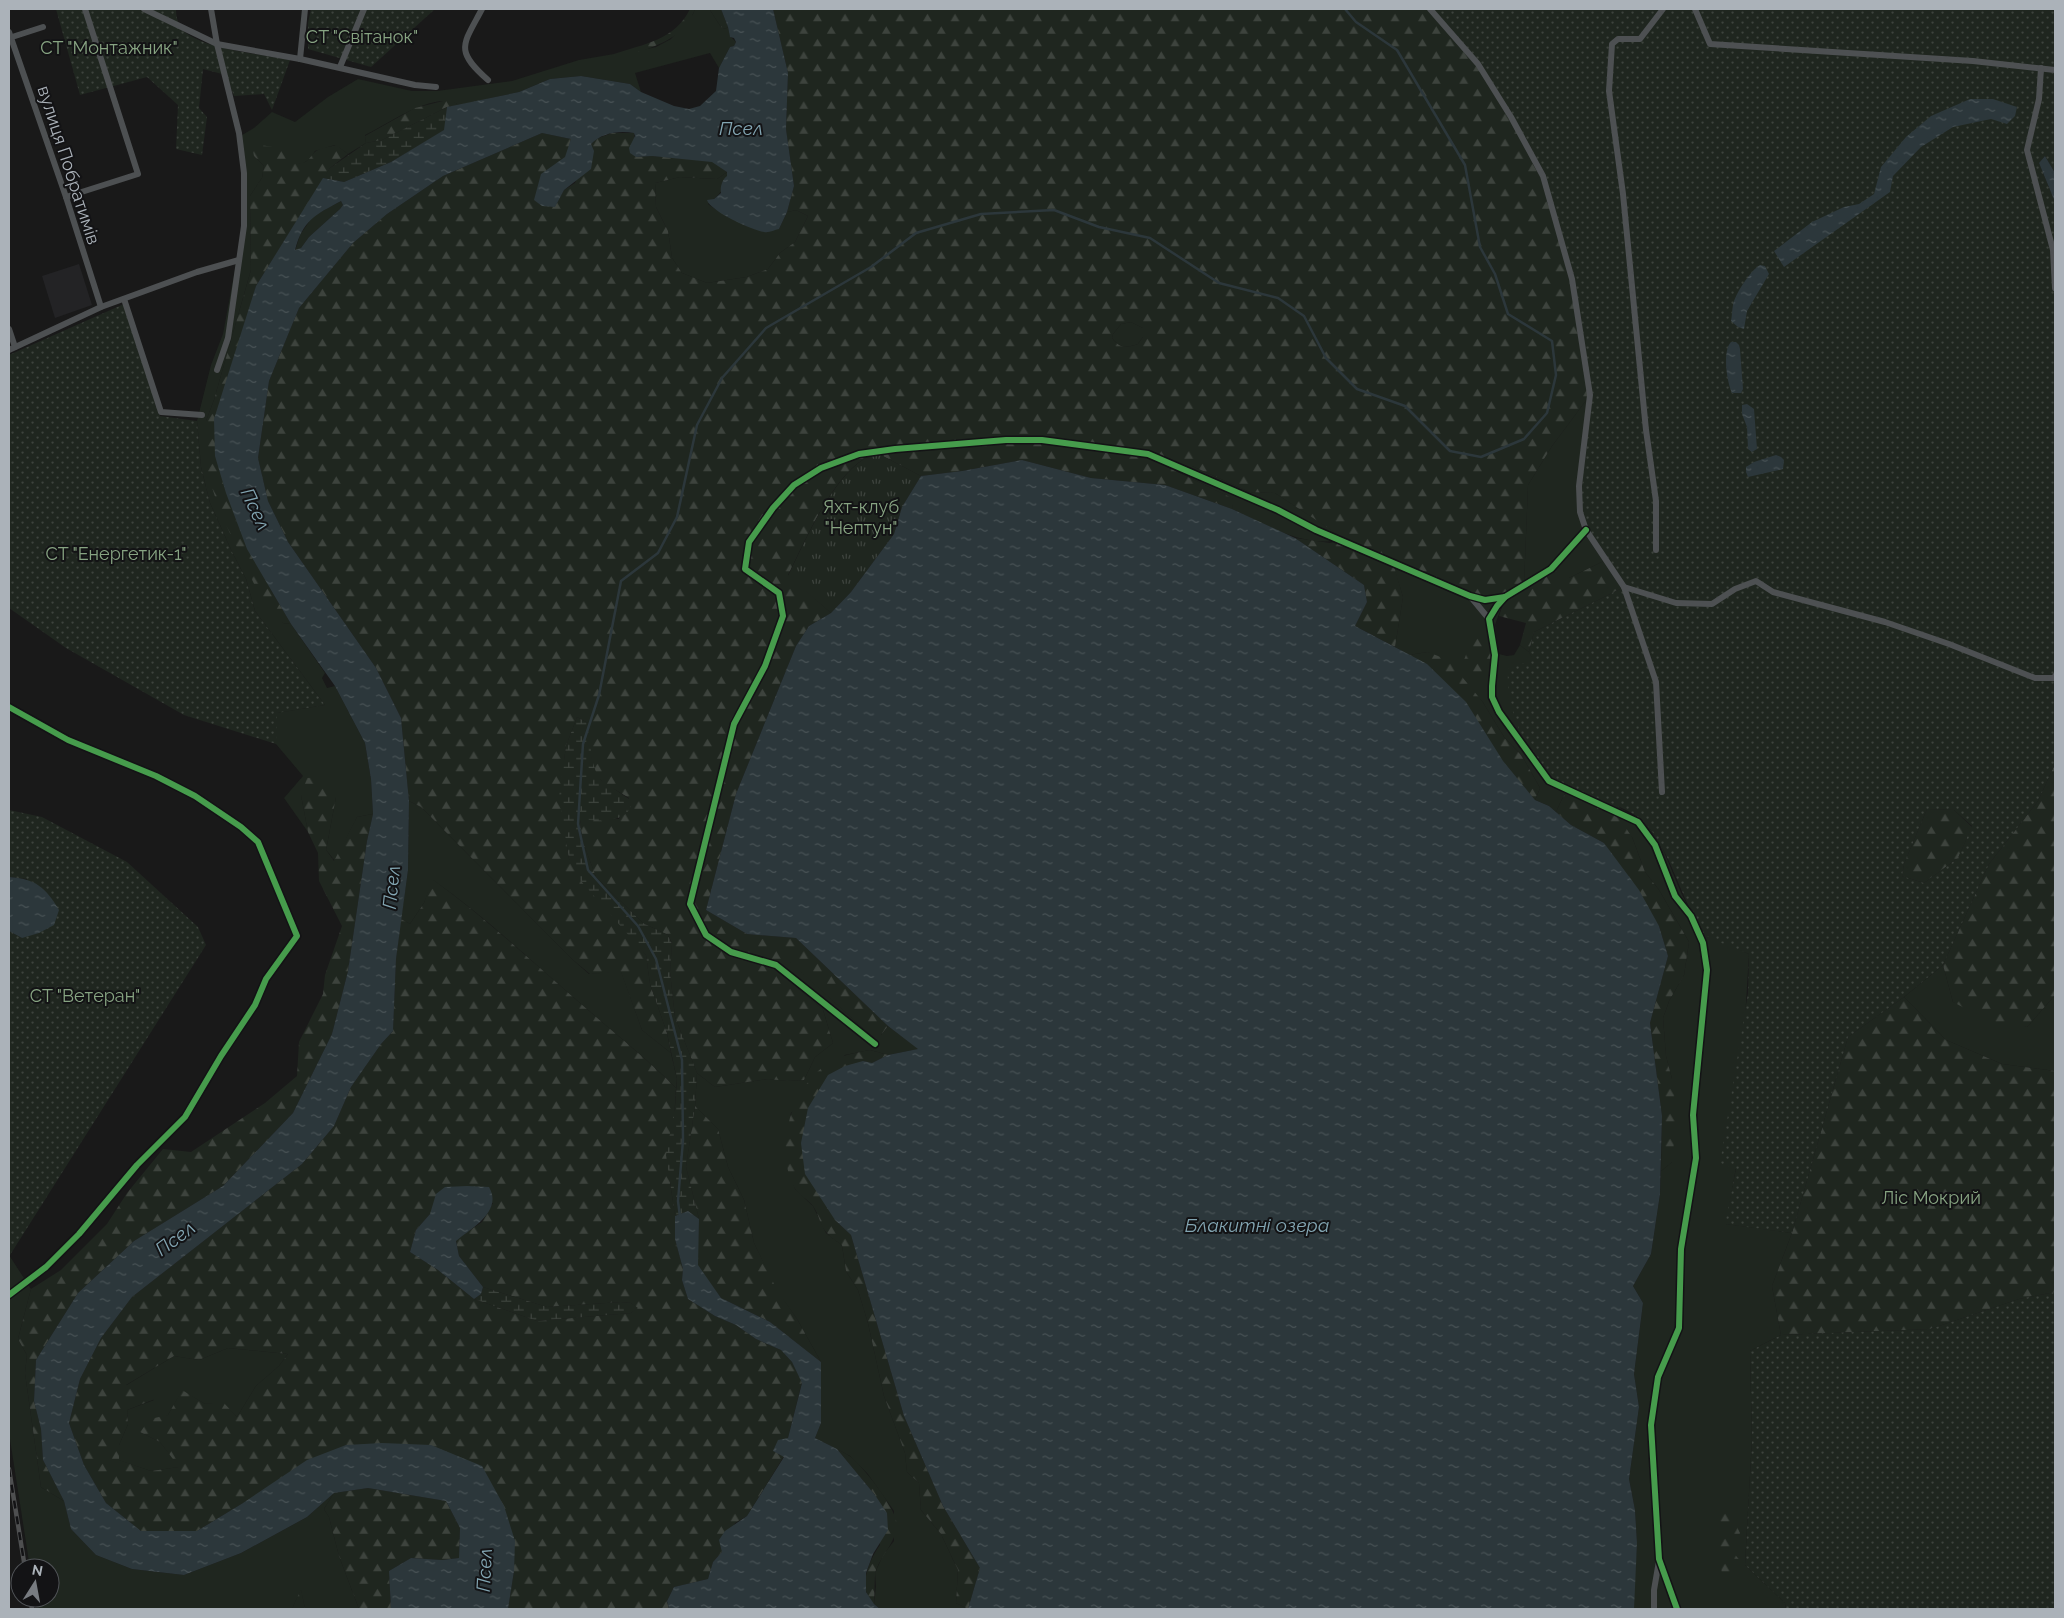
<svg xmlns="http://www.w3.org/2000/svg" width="2064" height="1618" viewBox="0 0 2064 1618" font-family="Raleway,sans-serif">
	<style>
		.built { fill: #232325 }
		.grass { fill: #1f261f }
		.forest { fill: url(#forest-firs); fill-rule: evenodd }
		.wetland { fill: url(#wetland-marsh) }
		.park { fill: url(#park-tufts) }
		.garden { fill: url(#garden-dots); fill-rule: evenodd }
		.water { fill: url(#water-ripples); fill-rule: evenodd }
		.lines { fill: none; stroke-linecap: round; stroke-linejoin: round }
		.stream { stroke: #2c373b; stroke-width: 2.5 }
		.minor { stroke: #4d5052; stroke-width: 6 }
		.rail-casing { stroke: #4e4f50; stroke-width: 4.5 }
		.rail { stroke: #131315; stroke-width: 2.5; stroke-dasharray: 8; stroke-linecap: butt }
		.cycleway-casing { stroke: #131315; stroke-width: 9 }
		.cycleway { stroke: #469c4c; stroke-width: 6 }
		.labels { text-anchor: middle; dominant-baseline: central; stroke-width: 4; stroke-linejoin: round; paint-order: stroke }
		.park-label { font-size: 18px; fill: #87a482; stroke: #131315 }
		.street-label { font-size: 18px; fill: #abb2b9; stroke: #131315 }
		.water-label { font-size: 19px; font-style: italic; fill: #83a6b3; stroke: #131315 }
	</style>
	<defs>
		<pattern id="forest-firs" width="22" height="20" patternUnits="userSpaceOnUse" patternTransform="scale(1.25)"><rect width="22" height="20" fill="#1f261f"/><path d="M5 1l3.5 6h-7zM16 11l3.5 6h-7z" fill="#3d433d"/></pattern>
		<pattern id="wetland-marsh" width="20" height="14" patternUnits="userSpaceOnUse" patternTransform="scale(1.25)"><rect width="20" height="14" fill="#1f261f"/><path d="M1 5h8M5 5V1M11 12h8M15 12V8" fill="none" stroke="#3d433d"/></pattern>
		<pattern id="park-tufts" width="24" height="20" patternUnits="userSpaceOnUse" patternTransform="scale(1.25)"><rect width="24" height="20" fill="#1f261f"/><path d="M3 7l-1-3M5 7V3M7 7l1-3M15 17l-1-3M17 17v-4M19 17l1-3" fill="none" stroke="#3d433d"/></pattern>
		<pattern id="garden-dots" width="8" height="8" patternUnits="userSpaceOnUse" patternTransform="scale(1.25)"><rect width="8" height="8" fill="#1f261f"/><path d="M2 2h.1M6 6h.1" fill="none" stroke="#3d433d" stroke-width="1.8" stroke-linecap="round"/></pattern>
		<pattern id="water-ripples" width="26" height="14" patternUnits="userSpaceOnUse" patternTransform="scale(1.25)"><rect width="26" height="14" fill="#2c373b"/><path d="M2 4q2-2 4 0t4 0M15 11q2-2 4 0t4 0" fill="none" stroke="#485255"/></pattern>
	</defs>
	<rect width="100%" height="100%" fill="#191919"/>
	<path class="built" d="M79 264 92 305 55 318 42 276Z"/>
	<g class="grass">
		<path d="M695 9 710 10 721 27 725 29 728 27 730 36 736 42 734 46 730 47 719 68 710 53 635 73 641 92 630 84 581 76 550 79 519 92 459 105C435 89 387 125 365 135L366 143 348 154 335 145 315 151 310 159 302 164 254 156 264 166 262 178 250 196 251 270 214 400 206 421 283 623 291 624 325 673 322 678 327 688 335 686 365 743 371 779 373 814 357 817 335 861 326 850 336 797 301 795 308 832 284 798 303 776 276 744V713L325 705 255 611 246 579 232 552 210 503 201 467 197 421 211 365 223 334 241 237V169L237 138 254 128 272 112 295 122 328 97 358 79 412 91H437L512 81 579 60 614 54V56L656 47 671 39 693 14Z"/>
		<path d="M727 172C728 187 719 195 708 204 729 220 754 223 779 229L787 212 796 210 808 216 795 242 780 253 768 269 747 277 707 283 682 273 672 258 668 231 656 207 655 183 680 177 717 179Z"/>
		<path d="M341 201 343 205 340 209 309 237 301 248 295 251 300 235 313 216Z"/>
		<path d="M1131 322 1143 328V337L1138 344C1126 348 1120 349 1112 338L1113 334 1121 324Z"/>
		<path d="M1590 395 1606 560 1569 578 1524 584 1528 485 1552 446Z"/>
		<path d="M1166 466H1192L1250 492 1275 493 1346 539C1304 549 1269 526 1232 509L1233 499Z"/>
		<path d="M1392 562 1505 597 1495 625 1499 654 1507 656 1514 655 1520 645 1529 652 1620 808 1645 822 1660 842 1682 895 1703 933 1749 954 1736 1168 1726 1224 1792 1233 1772 1286 1781 1335 1750 1351 1752 1440 1745 1565 1785 1603 1786 1609H1634L1633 1606 1637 1543 1635 1510 1629 1479 1639 1407 1634 1374 1643 1303 1633 1286 1651 1254 1660 1194 1661 1171 1672 1162V1079L1666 1056 1663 1018 1669 1001 1684 975 1689 942 1659 890 1645 872 1632 837 1565 793 1556 812 1549 806 1535 800 1540 788 1522 756 1504 737 1482 701 1428 652 1409 655 1395 647 1403 597Z"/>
		<path d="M409 801 421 807 572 959 589 974 621 971 642 1030 671 1053 677 1079 676 1088C644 1056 608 1028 573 997 527 957 483 915 433 880L424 903 410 924 401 919 408 870Z"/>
		<path d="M783 955 871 1035H881L888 1026 919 1049 888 1055 870 1050 845 1055 791 1113 786 1142 789 1170 795 1189 813 1206 826 1233 842 1245 846 1271 858 1290 868 1323 884 1396 905 1453 907 1472 919 1483 921 1510 941 1534 958 1570 956 1603 968 1609H880L874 1604 876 1586 875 1573 883 1555 894 1541V1511L867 1473 850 1456 815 1438 821 1423V1362L797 1319 776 1290 754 1243 744 1200 728 1167 718 1129 695 1106 697 1073 715 1087 768 1079 787 1081 804 1080 815 1057 833 1043 823 1010 783 977Z"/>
		<path d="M1943 965 1953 1002 2027 1027 2055 995V1071L2002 1064 1946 1040 1904 997Z"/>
		<path d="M9 1255 31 1289 18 1339 27 1355 25 1373 41 1487 64 1501 71 1529 96 1555 132 1569 184 1575 241 1553 307 1517 334 1493 324 1509 329 1517 339 1556 359 1609H305L301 1590 292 1609H37L35 1598H50V1568H30L9 1433Z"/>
		<path d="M228 1348 288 1354 279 1366 256 1386 237 1417 223 1403 205 1404 182 1391 168 1415 140 1432 160 1442 180 1467 151 1471 118 1460 119 1445 128 1424 127 1410 154 1400 125 1386 174 1356 199 1360Z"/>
	</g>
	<g class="forest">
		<path d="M690 9H695C686 33 664 44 641 51 632 53 623 57 614 56V54C644 44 675 40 690 9Z"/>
		<path d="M706 9H721L728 27 725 29 721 27 710 10Z"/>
		<path d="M773 9H1430L1478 64 1543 176 1572 281 1590 395 1552 446 1528 485 1524 584 1551 569 1569 578 1606 560 1624 587 1534 632 1529 652 1520 645 1526 623 1499 616 1505 598 1485 600 1393 563 1403 597 1395 647 1355 626 1367 602 1364 585 1295 538 1330 543 1345 539 1275 493 1250 492 1192 466 1167 467 1234 499 1232 509 1165 485 1091 478 1022 460 962 471 921 476 879 454C874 455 868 456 864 459 831 479 805 541 788 575L831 613 809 626 796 646 736 794 706 910 747 934 796 938 888 1026 881 1035H871L783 956 784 977 823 1010 833 1043 815 1057 804 1080 787 1081 768 1079 715 1087 697 1073 675 1017 670 972 672 943 668 935 643 923 596 877 583 842 580 824 581 820 619 819 629 798C620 792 609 787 602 781 588 768 590 740 588 723L577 717 566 746 564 761 566 838 569 859 646 955 650 984 667 1033 671 1053 642 1030 621 972 590 974 572 959 421 807 409 801 401 718 376 668 288 542 268 501 258 458 269 381 299 308 353 243 387 214 443 176 542 133 571 139 555 206 564 190 575 183 591 144 596 139 612 133H634L636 157 652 156 712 161 727 172 717 179 680 177 655 183 656 207 668 231 672 258 682 273 707 283 747 277 768 269 780 253 795 242 808 216 796 210 787 212 794 186 786 129 788 73ZM1131 322 1143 328V337L1138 344C1126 348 1120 349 1112 338L1113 334 1121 324Z"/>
		<path d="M443 101H452L459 105 447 107 382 140 366 143 365 136 415 108Z"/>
		<path d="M260 145 287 149 298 163C309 165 310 154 318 150 323 147 330 147 336 145L348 154 330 168 256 286 215 456 226 493 247 549 291 624 283 623 265 607 220 512 207 472 206 421 214 400 251 270 250 196 262 178 264 166 254 156 253 151 255 147Z"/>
		<path d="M1477 627H1486L1492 659 1487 670 1473 675 1462 665Z"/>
		<path d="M1428 652 1448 660 1482 701 1504 737 1522 756 1540 788 1535 800 1409 655Z"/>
		<path d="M2055 764V995L2027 1027 1989 1021 1953 1002 1943 965 1989 864 2038 801Z"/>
		<path d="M321 777 333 785 336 797 326 850 334 861 357 817 373 814 367 841 348 971 332 1034 293 1113 223 1186 134 1241 78 1293 36 1360 34 1401 41 1429 43 1460 64 1501 41 1487 25 1373 27 1355 18 1339 31 1289 61 1270 107 1224 127 1193 163 1149 191 1152 265 1103 297 1076 299 1042 323 994 325 975 342 926 319 881 318 853 308 832 301 795 307 778Z"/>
		<path d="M1565 793 1617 815 1632 837 1645 872 1659 890 1689 942 1684 975 1669 1001 1663 1018 1666 1056 1672 1079 1677 1115 1672 1162 1661 1171 1662 1116 1650 1023 1668 956 1659 926 1604 843 1571 825 1556 812Z"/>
		<path d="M1927 809 1954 810 1972 827 1958 858 1924 883 1902 876 1904 864Z"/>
		<path d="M432 879C482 915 527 957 573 997 608 1028 644 1056 676 1088L670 1183 675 1215V1239L683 1269 682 1280 688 1299 715 1316 736 1325 756 1339 781 1350 792 1362 802 1382 788 1438 778 1454 784 1456 747 1516 735 1523 722 1552 713 1562 708 1579 674 1587 667 1601 669 1609H508L514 1571 482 1466 243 1503 197 1531H141L106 1503 84 1465 69 1423 80 1379 101 1338 132 1297 302 1164 334 1126 351 1087 381 1044 393 1031 396 959 401 919 410 924 424 903ZM493 1203 482 1222 456 1240 459 1256 483 1287 547 1307 621 1302 631 1303 637 1308 631 1313 537 1321 474 1299 438 1270 410 1252 416 1230 430 1214ZM228 1348 288 1354 279 1366 256 1386 237 1417 223 1402 205 1404 182 1390 168 1415 150 1419 140 1432 160 1442 179 1467 151 1471 119 1460V1445L128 1424 127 1410 155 1399 126 1385 174 1356 199 1360Z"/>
		<path d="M1904 997 1946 1040 2002 1064 2055 1071V1292L2019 1299 1930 1329 1781 1335 1772 1286 1792 1233 1848 1037Z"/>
		<path d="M870 1050 888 1055 872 1063 863 1061 835 1220 851 1235 904 1416 943 1506 980 1568 968 1609 956 1603 958 1570 941 1534 921 1510 919 1483 907 1472 905 1453 884 1396 868 1323 858 1290 846 1271 842 1245C837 1241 831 1238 827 1233 820 1226 819 1214 813 1206 808 1199 798 1195 794 1187 774 1148 791 1088 827 1064 840 1055 855 1053 870 1050Z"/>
		<path d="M695 1106 718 1129 728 1167 744 1200 754 1243 777 1290 797 1319 821 1362 770 1322 721 1298 697 1265 699 1219 686 1167Z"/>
		<path d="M837 1449C842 1452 847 1454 851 1457 863 1467 898 1510 897 1526 895 1543 882 1554 876 1570 874 1574 875 1597 874 1604 871 1600 867 1595 866 1591 863 1575 871 1558 880 1545L875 1495Z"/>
		<path d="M368 1488 446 1501 460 1528 459 1558 442 1560 411 1558 389 1571 391 1609H359L339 1556 329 1517 324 1509 334 1493Z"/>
		<path d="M1725 1503 1740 1533 1732 1551 1747 1569 1723 1577 1717 1552 1725 1535 1715 1512Z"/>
		<path d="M301 1589 305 1609H292Z"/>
	</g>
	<g class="wetland">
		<path d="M447 107 445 130 391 162 344 182 323 178 330 168 366 143 382 140Z"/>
		<path d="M577 717 588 723 592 760 596 772 601 780 632 801C629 825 599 820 581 820L580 824 583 842 596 877 643 923 668 935 672 944 670 972 675 1017 697 1073 695 1106 686 1167 699 1219 688 1211 675 1216 666 1155 675 1107 677 1079 667 1033 650 984 646 955 580 880 569 859 559 797 566 746Z"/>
		<path d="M483 1287 547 1307 621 1302 631 1303 638 1308 631 1313 537 1321 474 1299 481 1294Z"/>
	</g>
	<path class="park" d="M879 454 921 476 902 507 894 534 851 592 831 613 788 576C805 541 831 480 864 459 868 456 874 455 879 454Z"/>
	<g class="garden">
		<path d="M56 9H176C176 17 178 27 186 33 209 50 261 54 290 60L272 110 264 94 234 96 226 75 203 69 199 108 207 117 202 155 176 149 178 105 147 77 80 95Z"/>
		<path d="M311 9H435L371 67 308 49V23Z"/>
		<path d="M1430 9H2055V173L2045 156 2039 163 2055 202V764L2038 801 1989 864 1943 965 1904 997 1848 1037 1792 1233 1725 1224 1736 1169 1720 1163 1748 993 1749 954C1736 948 1715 942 1704 934 1700 931 1697 923 1695 918 1678 888 1669 850 1646 824 1631 807 1590 796 1568 787 1529 769 1505 710 1508 669L1533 660 1529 652 1534 632 1624 587 1592 537 1580 512 1590 395 1572 279 1543 176 1478 64ZM1927 809 1954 810 1972 826 1958 858 1924 883 1902 876 1904 864Z"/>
		<path d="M124 304 160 416 197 421 201 467 210 503 232 552 246 579 255 611 325 705 277 713 276 744 184 715 66 648 9 608V355Z"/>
		<path d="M9 810 42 817 127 862 198 927 206 945 10 1255 9 931 22 938 27 879 9 877Z"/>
		<path d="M2055 1292V1609H1786L1785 1603 1745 1565 1752 1440 1750 1351 1781 1335 1930 1329 2019 1299Z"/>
	</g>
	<g class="water">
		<path d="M721 9H773L788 73 786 129 794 186 787 212 779 229C774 230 769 233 764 232 752 230 710 211 707 200L714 199 721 193C720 187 722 180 727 176V172L712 162 652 156 636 157 630 153 629 148 635 136 634 133C619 130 601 133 591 144L594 151 591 169 564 190 555 207 542 206 534 200 541 174 565 157 571 139 542 133 443 176 387 214 353 243 299 308 269 381 258 458 268 501 288 542 376 668 401 718 409 801 408 870 396 959 393 1031 381 1044 351 1087 334 1126 302 1164 132 1297 101 1338 80 1379 69 1423 84 1465 106 1503 141 1531H197L243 1503 307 1460 346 1445 382 1443 431 1445 482 1466 504 1506 515 1541 514 1571 508 1609H391L389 1571 411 1558 442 1560 459 1558 460 1528 446 1501 368 1488 334 1493 307 1517 241 1553 184 1575 132 1569 96 1555 71 1529 64 1501 43 1460 41 1429 34 1401 36 1360 78 1293 134 1241 223 1186 293 1113 332 1034 348 971 367 841 373 814 371 779 365 743 335 686 291 624 247 549 226 493 215 456 214 419 256 286 323 178 344 182 391 162 444 130 447 107 519 92 550 79 581 76 630 84 641 92 674 106 689 109 700 106 716 91 719 68 730 47 734 46 736 42 734 38 730 37 728 27ZM341 201 343 205 340 209 309 237 301 248 295 250C303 220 315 215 341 201Z"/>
		<path d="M1970 99H1993L2017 107 2015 116 2007 124 1991 119 1953 127 1921 147 1893 176 1890 192 1784 267 1774 251 1812 222 1844 207 1859 204 1874 194 1881 167 1906 137 1931 116Z"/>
		<path d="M2045 156 2055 173V202L2039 163Z"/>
		<path d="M1760 265 1765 266 1769 274 1747 311 1744 329 1738 327 1731 321C1732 316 1732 310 1733 305 1735 294 1751 270 1760 265Z"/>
		<path d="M1731 342H1736L1739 345 1740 349 1743 389 1741 393H1732C1727 383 1722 351 1731 342Z"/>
		<path d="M1747 404 1754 409 1757 449 1752 452 1748 449 1747 427 1742 414V405Z"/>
		<path d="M1776 455 1781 457 1784 460 1783 469 1748 477 1746 472V467L1754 462Z"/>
		<path d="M1022 460 1091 478 1165 485 1232 509 1295 538 1364 585 1367 602 1355 626 1427 664 1466 702 1503 761 1535 800 1549 806 1571 825 1604 843 1639 890 1659 926 1668 956 1650 1023 1662 1116 1660 1194 1651 1254 1633 1286 1643 1303 1634 1374 1639 1407 1629 1479 1635 1510 1637 1543 1634 1609H968L980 1568 943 1506 904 1416 851 1235 835 1220 805 1174 801 1143 808 1108 828 1075 845 1066 863 1061 872 1063 888 1055 918 1049 888 1026 796 938 747 934 706 910 736 794 796 646 809 626 831 613 851 592 894 534 902 507 921 476 962 471Z"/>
		<path d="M9 877C36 879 45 887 59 910L54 925 39 933 22 938 9 931Z"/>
		<path d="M467 1186 489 1187C503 1211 472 1228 456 1241L459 1256 483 1287 481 1294 474 1299 438 1270 410 1252 416 1230 430 1214 436 1194 445 1187Z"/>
		<path d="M688 1211 699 1219 698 1265 721 1298 770 1322 821 1362V1423L815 1438 837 1449 875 1495 887 1513 888 1530 873 1554 866 1573V1592L874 1604 880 1609H669L667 1601 674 1587 708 1579 713 1562 722 1552 719 1540 725 1531 747 1516 784 1457 773 1451 778 1440 788 1438 802 1383 792 1362 781 1350 756 1339 736 1325 715 1316 688 1299 682 1280 683 1269 675 1239V1216Z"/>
	</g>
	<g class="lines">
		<path class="stream" d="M680 1217 678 1201 683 1140 682 1060 656 959 638 926 588 870 578 824 583 744 599 695 621 581 658 553 677 517 697 425 722 378 766 328 871 267 916 233 981 214 1054 210 1099 227 1150 238 1219 283 1278 298 1304 316 1326 358 1357 389 1405 406 1450 451 1481 457 1524 439 1547 413 1556 375 1552 341 1508 314 1495 274 1480 247 1465 165 1397 50 1356 22 1345 9"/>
		<g class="minor">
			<path d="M144 9 217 44 300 59 415 85 436 87"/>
			<path d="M211 9 217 44 239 133 244 173V226L228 338 217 370"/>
			<path d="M482 9C463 45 454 50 488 80"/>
			<path d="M1430 9 1478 64 1511 117 1543 176 1572 279 1590 395 1579 486 1580 512 1586 530 1624 587 1656 682 1662 792"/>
			<path d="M1695 9 1710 44 1973 61 2055 70"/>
			<path d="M9 32 66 197 101 307"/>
			<path d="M9 38 43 27"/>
			<path d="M300 59 305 9"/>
			<path d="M340 67 364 9"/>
			<path d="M2041 68 2039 99 2027 150 2053 250 2055 288"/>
			<path d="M66 197 138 174 85 9"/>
			<path d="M124 299 161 412 202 415"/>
			<path d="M9 329 15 347"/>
			<path d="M9 350 101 307 197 272 239 260"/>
			<path d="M1586 530 1551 569 1505 597 1497 606 1489 619 1495 655 1492 686V697L1499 712 1549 781 1638 822 1655 845 1675 896 1691 916 1703 943 1707 970 1693 1115 1696 1158 1681 1249 1679 1328 1658 1377 1651 1425 1659 1559 1677 1609"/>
			<path d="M1656 550V501L1646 430 1623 194 1609 91 1612 44 1618 39H1640L1663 9"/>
			<path d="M1624 587 1676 603 1712 604 1735 589 1756 581 1773 592 1885 622 1949 644 2035 678H2054L2055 676"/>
			<path d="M1470 596 1489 619"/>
			<path d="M9 707 68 740 156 776 195 796 241 827 258 842 297 936 266 979 255 1005 221 1056 185 1117 137 1165 79 1234 46 1267 9 1295"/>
			<path d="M875 1044 776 965 731 952 706 935 690 904 734 724 765 666 783 616 779 593 745 569 749 542 773 508 794 485 821 468 859 454 895 449 1006 440H1042L1148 454 1278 510 1316 530 1470 596 1485 600 1505 597"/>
			<path d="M1654 1609V1590L1659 1561"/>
		</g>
		<defs>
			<g id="rail">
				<path d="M9 1469 25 1568"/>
				<path d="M30 1598 32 1609"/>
			</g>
		</defs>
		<use href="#rail" class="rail-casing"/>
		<use href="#rail" class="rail"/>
		<defs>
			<g id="cycleway">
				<path d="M1586 530 1551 569 1505 597 1497 606 1489 619 1495 655 1492 686V697L1499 712 1549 781 1638 822 1655 845 1675 896 1691 916 1703 943 1707 970 1693 1115 1696 1158 1681 1249 1679 1328 1658 1377 1651 1425 1659 1559 1677 1609"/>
				<path d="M9 707 68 740 156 776 195 796 241 827 258 842 297 936 266 979 255 1005 221 1056 185 1117 137 1165 79 1234 46 1267 9 1295"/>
				<path d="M875 1044 776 965 731 952 706 935 690 904 734 724 765 666 783 616 779 593 745 569 749 542 773 508 794 485 821 468 859 454 895 449 1006 440H1042L1148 454 1278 510 1316 530 1470 596 1485 600 1505 597"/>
			</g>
		</defs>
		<use href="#cycleway" class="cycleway-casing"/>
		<use href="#cycleway" class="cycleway"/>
	</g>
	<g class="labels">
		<g class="park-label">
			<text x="362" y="36">СТ "Світанок"</text>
			<text x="109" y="47">СТ "Монтажник"</text>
			<text x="861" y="506">Яхт-клуб<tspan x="861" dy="21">"Нептун"</tspan></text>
			<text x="116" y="553">СТ "Енергетик-1"</text>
			<text x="85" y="995">СТ "Ветеран"</text>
			<text x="1931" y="1197">Ліс Мокрий</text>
		</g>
		<g class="street-label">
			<text transform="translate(69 165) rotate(72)">вулиця Побратимів</text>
		</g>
		<g class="water-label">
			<text x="741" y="128">Псел</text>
			<text transform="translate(256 509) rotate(65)">Псел</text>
			<text transform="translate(391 887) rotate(-84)">Псел</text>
			<text x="1257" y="1225">Блакитні озера</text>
			<text transform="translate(175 1238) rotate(-37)">Псел</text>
			<text transform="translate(484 1570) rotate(-87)">Псел</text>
		</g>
	</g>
	<rect width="2064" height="1618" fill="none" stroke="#abb2b9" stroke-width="20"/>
	<g transform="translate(35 1583) rotate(11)"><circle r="24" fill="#131315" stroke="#505357"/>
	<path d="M0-4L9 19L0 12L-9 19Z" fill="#787c81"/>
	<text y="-8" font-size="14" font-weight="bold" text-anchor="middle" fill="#abb2b9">N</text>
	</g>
</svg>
